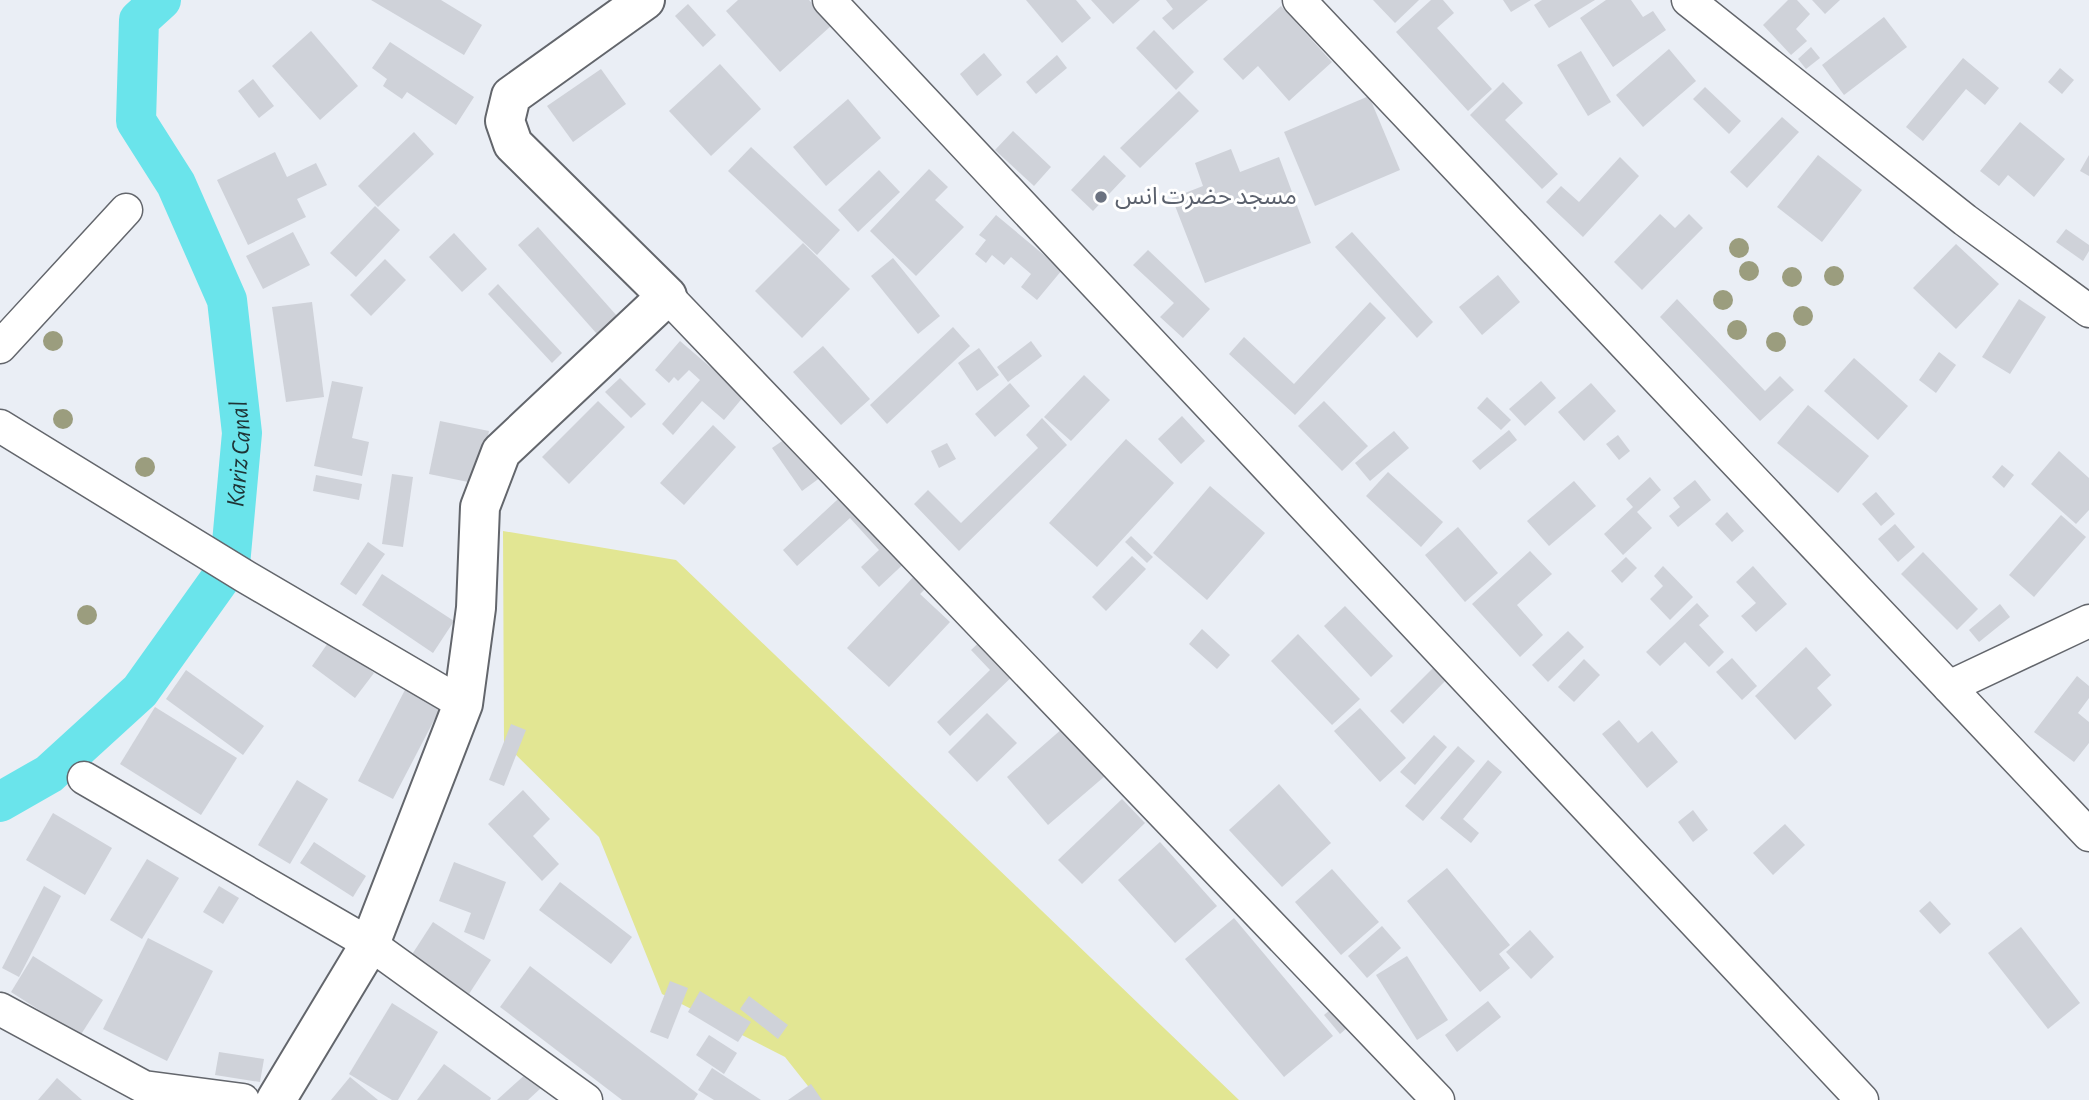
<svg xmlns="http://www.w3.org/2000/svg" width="2089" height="1100" viewBox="0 0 2089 1100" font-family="'Alegreya Sans','Noto Sans Arabic',sans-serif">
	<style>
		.green { fill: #e2e693 }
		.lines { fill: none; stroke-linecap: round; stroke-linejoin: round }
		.canal { stroke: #6ae4eb; stroke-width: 40 }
		.building { fill: #cfd2d9 }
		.street-casing { stroke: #63666c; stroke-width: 35 }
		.secondary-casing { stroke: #63666c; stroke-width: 42 }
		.street { stroke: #fff; stroke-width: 32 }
		.secondary { stroke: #fff; stroke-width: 38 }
		.tree { fill: #9b9d7e }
		.worship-dot { fill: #6b7280; stroke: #fff; stroke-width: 2.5 }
		.labels { text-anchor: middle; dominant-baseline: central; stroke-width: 6; stroke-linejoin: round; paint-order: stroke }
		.worship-label { font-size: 24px; fill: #5b616d; stroke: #fff; text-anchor: start }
		.water-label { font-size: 26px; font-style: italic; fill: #1e3436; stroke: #fff }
	</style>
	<rect width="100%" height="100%" fill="#eaeef5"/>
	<path class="green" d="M503 531 676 560 1239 1100H819L785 1057 662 994 599 837 504 743Z"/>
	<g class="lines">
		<path class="canal" id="s1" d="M0 802 49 774 140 691 230 565 242 433 227 300 176 184 136 121 139 20 161 0"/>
	</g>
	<g class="building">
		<path d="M371 0H441L482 25 464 55Z"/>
		<path d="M738 0H809L832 25 780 72 726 11Z"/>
		<path d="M1026 0H1076L1091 18 1062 43Z"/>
		<path d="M1091 0H1140L1113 24Z"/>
		<path d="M1166 0H1208L1173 30 1162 18 1173 9Z"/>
		<path d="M1373 0H1419L1395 23Z"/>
		<path d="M1431 0H1443L1454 13 1437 28 1492 89 1468 111 1396 32Z"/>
		<path d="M1503 0H1531L1511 12Z"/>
		<path d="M1542 0H1595L1549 28 1534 5Z"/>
		<path d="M1606 0H1631L1643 17 1653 11 1666 30 1613 67 1580 18Z"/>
		<path d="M1788 0H1797L1810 14 1796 29 1807 41 1791 55 1763 25Z"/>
		<path d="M1812 0H1840L1825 14Z"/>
		<path d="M688 4 716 35 703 47 675 16Z"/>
		<path d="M1281 6 1332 62 1289 101 1258 66 1243 80 1223 59Z"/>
		<path d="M1884 17 1907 47 1844 95 1822 65Z"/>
		<path d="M1154 30 1194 72 1176 90 1136 48Z"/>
		<path d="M311 31 358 86 320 120 272 66Z"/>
		<path d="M390 42 474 97 456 125 407 92 402 99 383 86 387 79 372 68Z"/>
		<path d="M1811 47 1820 58 1806 69 1798 59Z"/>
		<path d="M1669 49 1696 81 1643 127 1616 95Z"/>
		<path d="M1581 51 1611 102 1588 116 1557 65Z"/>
		<path d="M984 53 1002 75 977 96 960 74Z"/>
		<path d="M1057 55 1067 68 1036 94 1026 82Z"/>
		<path d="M1963 58 1999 88 1985 105 1966 89 1923 141 1906 127Z"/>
		<path d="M720 64 761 109 711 156 669 111Z"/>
		<path d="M2060 68 2074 80 2062 94 2048 82Z"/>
		<path d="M601 69 626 104 573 142 547 106Z"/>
		<path d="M253 79 274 106 259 118 238 91Z"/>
		<path d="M1503 82 1523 103 1505 120 1558 174 1542 189 1470 115Z"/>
		<path d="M1705 87 1741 121 1729 134 1693 99Z"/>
		<path d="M1179 91 1199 111 1140 168 1120 148Z"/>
		<path d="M1369 96 1400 170 1315 206 1284 132Z"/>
		<path d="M848 99 881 138 826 186 793 147Z"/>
		<path d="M1782 117 1799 132 1747 188 1730 172Z"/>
		<path d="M2020 122 2065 159 2034 197 2008 175 1999 186 1980 171Z"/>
		<path d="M1013 131 1051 167 1034 186 995 150Z"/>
		<path d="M414 132 434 154 378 207 358 186Z"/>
		<path d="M751 147 840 230 817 255 728 171Z"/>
		<path d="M1231 149 1240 172 1279 157 1311 243 1205 283 1172 198 1203 186 1195 163Z"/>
		<path d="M275 152 287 177 316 163 327 185 297 199 306 217 248 245 217 180Z"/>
		<path d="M1104 155 1126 176 1093 211 1071 190Z"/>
		<path d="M1818 155 1862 190 1822 242 1777 207Z"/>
		<path d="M2089 155V176L2080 171Z"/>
		<path d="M1620 157 1639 176 1583 237 1546 202 1561 186 1579 202Z"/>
		<path d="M929 169 948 187 935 200 964 227 916 276 870 231Z"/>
		<path d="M879 170 900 192 858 232 838 210Z"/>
		<path d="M375 206 400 230 356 277 330 253Z"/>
		<path d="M1660 214 1675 228 1689 214 1703 228 1642 290 1614 262Z"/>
		<path d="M996 215 1062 270 1037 300 1021 287 1031 274 1011 257 1004 265 992 255 986 263 975 254 986 240 979 235Z"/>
		<path d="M538 227 625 325 605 343 518 245Z"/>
		<path d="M2066 229 2089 245V251L2083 261 2056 242Z"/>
		<path d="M293 232 310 265 263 289 246 256Z"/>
		<path d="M1352 232 1433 322 1417 338 1335 247Z"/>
		<path d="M454 233 487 269 462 292 429 257Z"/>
		<path d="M803 243 850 289 802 338 755 291Z"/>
		<path d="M1956 244 1999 284 1956 329 1913 288Z"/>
		<path d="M1148 250 1210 309 1183 338 1160 317 1174 303 1133 265Z"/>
		<path d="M893 258 940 316 918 334 871 276Z"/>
		<path d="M385 259 406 280 371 316 350 295Z"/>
		<path d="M1498 275 1520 302 1482 335 1459 307Z"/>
		<path d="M498 284 562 353 552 363 488 294Z"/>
		<path d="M1677 299 1765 391 1780 376 1794 390 1760 421 1660 317Z"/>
		<path d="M2019 299 2046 317 2010 374 1982 357Z"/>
		<path d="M312 302 324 397 286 402 272 307Z"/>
		<path d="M1370 302 1386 318 1295 415 1229 354 1244 337 1294 384Z"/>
		<path d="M953 327 970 346 887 424 870 405Z"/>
		<path d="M680 341 744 396 724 420 702 401 673 435 662 424 700 380 689 370 678 381 674 377 669 383 655 370Z"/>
		<path d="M1031 341 1042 356 1008 382 997 367Z"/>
		<path d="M823 346 870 399 841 425 793 372Z"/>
		<path d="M979 348 999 375 977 391 958 363Z"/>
		<path d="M1939 352 1956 365 1936 393 1919 380Z"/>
		<path d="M1854 358 1908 406 1878 440 1824 391Z"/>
		<path d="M1084 375 1110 400 1071 441 1044 417Z"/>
		<path d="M620 378 646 404 631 418 605 392Z"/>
		<path d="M332 381 363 387 352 438 369 442 362 476 314 466Z"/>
		<path d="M1541 381 1556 398 1525 426 1509 409Z"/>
		<path d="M1010 383 1030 406 995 437 975 414Z"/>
		<path d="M1591 383 1616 411 1584 441 1558 412Z"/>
		<path d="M1487 397 1511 420 1501 430 1477 408Z"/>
		<path d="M598 401 625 427 569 484 542 457Z"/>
		<path d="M1324 401 1368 446 1342 471 1298 426Z"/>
		<path d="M1808 405 1869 456 1838 493 1777 443Z"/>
		<path d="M1182 416 1205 441 1181 464 1158 439Z"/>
		<path d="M1042 418 1067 445 959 551 914 504 928 490 961 523 1038 448 1026 435Z"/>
		<path d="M440 421 489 431 478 484 429 474Z"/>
		<path d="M713 425 736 447 684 505 660 483Z"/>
		<path d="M1509 430 1517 440 1480 470 1472 461Z"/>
		<path d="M1394 431 1409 448 1370 481 1355 463Z"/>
		<path d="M791 435 821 477 802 491 772 448Z"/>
		<path d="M1618 435 1630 451 1619 460 1606 444Z"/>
		<path d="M1126 439 1174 483 1097 567 1049 523Z"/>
		<path d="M947 443 956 459 939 468 931 451Z"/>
		<path d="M2059 451 2089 478V510L2076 524 2031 484Z"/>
		<path d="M2002 465 2014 475 2004 488 1992 477Z"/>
		<path d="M1388 472 1443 522 1421 547 1366 496Z"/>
		<path d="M392 474 413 477 403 547 382 544Z"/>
		<path d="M316 475 362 484 359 500 313 491Z"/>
		<path d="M1650 477 1661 490 1637 512 1652 528 1623 555 1604 534 1633 507 1626 499Z"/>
		<path d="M1695 480 1711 500 1678 527 1669 516 1680 507 1673 498Z"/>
		<path d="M1574 481 1596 506 1549 546 1527 521Z"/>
		<path d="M1210 486 1265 533 1207 600 1153 553Z"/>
		<path d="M850 488 912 556 879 587 861 567 879 550 850 518 797 566 783 550Z"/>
		<path d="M1876 492 1895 514 1881 526 1862 504Z"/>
		<path d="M1727 512 1744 531 1732 542 1715 524Z"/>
		<path d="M2061 515 2086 537 2034 597 2009 575Z"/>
		<path d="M1895 524 1915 547 1898 562 1878 539Z"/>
		<path d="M1458 527 1498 573 1465 602 1425 555Z"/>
		<path d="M1131 536 1153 557 1147 563 1125 542Z"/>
		<path d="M368 542 385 554 356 595 340 584Z"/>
		<path d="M1530 551 1552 574 1517 605 1543 635 1520 657 1472 604Z"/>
		<path d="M1923 552 1978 609 1957 630 1901 574Z"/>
		<path d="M1132 556 1146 569 1106 611 1092 597Z"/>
		<path d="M1626 557 1637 568 1622 583 1611 571Z"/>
		<path d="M1663 566 1693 597 1670 620 1650 599 1663 586 1654 576Z"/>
		<path d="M1753 566 1787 604 1756 632 1741 616 1756 603 1736 582Z"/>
		<path d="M918 572 931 583 920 594 950 622 889 687 847 648Z"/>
		<path d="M382 574 454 621 433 653 362 605Z"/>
		<path d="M1697 603 1709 616 1699 625 1724 652 1709 667 1685 642 1660 666 1646 652Z"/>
		<path d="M2000 604 2010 617 1979 642 1969 630Z"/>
		<path d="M1345 606 1393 656 1371 677 1324 626Z"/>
		<path d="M1202 629 1230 655 1217 669 1189 644Z"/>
		<path d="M1568 631 1584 647 1548 682 1532 665Z"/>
		<path d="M1298 634 1360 699 1332 725 1271 661Z"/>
		<path d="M986 636 1019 670 950 736 937 722 990 670 971 650Z"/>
		<path d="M330 640 374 673 355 698 312 666Z"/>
		<path d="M1806 647 1831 675 1817 688 1832 705 1795 740 1755 696Z"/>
		<path d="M1732 658 1757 686 1742 700 1716 672Z"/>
		<path d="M1584 659 1600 675 1574 702 1558 687Z"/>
		<path d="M1435 666 1448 678 1403 724 1390 711Z"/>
		<path d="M186 670 264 726 243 755 166 699Z"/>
		<path d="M2077 676 2089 686V698L2078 713 2089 722V743L2074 762 2034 732Z"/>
		<path d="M408 684 443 703 393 799 358 781Z"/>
		<path d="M155 707 237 758 201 815 120 764Z"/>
		<path d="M1360 708 1406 758 1380 782 1334 731Z"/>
		<path d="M987 713 1017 743 977 782 948 752Z"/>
		<path d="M1619 720 1638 743 1652 731 1678 762 1647 788 1602 734Z"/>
		<path d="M511 724 526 730 504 786 489 780Z"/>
		<path d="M1063 728 1105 776 1048 825 1007 777Z"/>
		<path d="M1434 735 1447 747 1415 785 1400 772Z"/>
		<path d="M1458 746 1475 761 1423 821 1405 806Z"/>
		<path d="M1488 760 1502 772 1463 819 1479 833 1471 843 1440 818Z"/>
		<path d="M297 780 328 799 290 864 258 845Z"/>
		<path d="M1279 784 1331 843 1282 887 1229 830Z"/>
		<path d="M523 790 550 819 533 836 559 864 542 881 488 824Z"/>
		<path d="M1122 799 1145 823 1082 884 1058 860Z"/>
		<path d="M1693 810 1708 830 1693 842 1678 822Z"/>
		<path d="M53 813 112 848 85 895 26 860Z"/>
		<path d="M1785 824 1805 845 1773 875 1753 853Z"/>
		<path d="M314 842 366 876 353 897 300 863Z"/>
		<path d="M1160 842 1217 906 1175 943 1118 880Z"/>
		<path d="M147 859 179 878 142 939 110 920Z"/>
		<path d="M454 862 506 882 484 940 464 932 471 913 439 901Z"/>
		<path d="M1447 868 1510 945 1499 954 1510 968 1480 992 1407 901Z"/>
		<path d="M1332 869 1379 922 1341 955 1295 902Z"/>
		<path d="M560 882 632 937 611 964 539 910Z"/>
		<path d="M44 886 61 896 19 977 2 968Z"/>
		<path d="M219 886 239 898 223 924 203 912Z"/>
		<path d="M1930 901 1951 924 1940 934 1919 911Z"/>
		<path d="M1234 918 1333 1036 1284 1077 1185 959Z"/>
		<path d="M433 922 491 960 469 994 411 956Z"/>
		<path d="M1382 926 1401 948 1367 978 1348 956Z"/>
		<path d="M2021 927 2080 1003 2048 1029 1988 953Z"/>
		<path d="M1530 930 1554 957 1531 979 1506 952Z"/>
		<path d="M148 938 213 971 167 1061 103 1029Z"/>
		<path d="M33 956 103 1000 80 1036 11 992Z"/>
		<path d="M1407 956 1448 1020 1417 1040 1376 975Z"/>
		<path d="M530 966 698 1094 694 1100H622L500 1007Z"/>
		<path d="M670 981 688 988 668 1039 650 1032Z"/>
		<path d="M700 991 751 1022 738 1042 688 1012Z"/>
		<path d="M749 996 788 1025 778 1039 740 1009Z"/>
		<path d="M1341 1001 1356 1020 1340 1034 1324 1015Z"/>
		<path d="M1488 1001 1501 1017 1457 1052 1445 1035Z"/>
		<path d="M392 1003 438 1032 398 1100H392L349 1074Z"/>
		<path d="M709 1035 737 1053 724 1074 696 1055Z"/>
		<path d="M219 1052 264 1059 260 1082 215 1075Z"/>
		<path d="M444 1064 491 1098 490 1100H417Z"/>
		<path d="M712 1068 761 1100H714L698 1090Z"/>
		<path d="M527 1073 541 1088 528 1100H497Z"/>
		<path d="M350 1077 378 1100H331Z"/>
		<path d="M57 1078 82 1100H38Z"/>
		<path d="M811 1084 822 1100H788Z"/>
	</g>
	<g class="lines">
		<defs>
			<g id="street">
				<path d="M829 0 1862 1100"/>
				<path d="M1299 0 2089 835"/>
				<path d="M1688 0 1965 220 2089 311"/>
				<path d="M667 296 1438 1100"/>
				<path d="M0 347 126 210"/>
				<path d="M0 426 246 577 463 704"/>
				<path d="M1949 687 2089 621"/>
				<path d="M84 778 370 944 586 1100"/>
				<path d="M0 1009 144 1087 243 1100"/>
			</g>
			<path id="secondary" d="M276 1100 370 944 463 704 476 608 480 507 501 452 667 296 513 144 505 121 511 96 645 0"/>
		</defs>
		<use href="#street" class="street-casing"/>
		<use href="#secondary" class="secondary-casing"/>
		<use href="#street" class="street"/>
		<use href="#secondary" class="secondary"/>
	</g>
	<g class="tree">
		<circle cx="1739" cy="248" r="10"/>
		<circle cx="1749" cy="271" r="10"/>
		<circle cx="1834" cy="276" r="10"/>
		<circle cx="1792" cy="277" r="10"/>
		<circle cx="1723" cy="300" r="10"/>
		<circle cx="1803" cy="316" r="10"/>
		<circle cx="1737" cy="330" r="10"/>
		<circle cx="53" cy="341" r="10"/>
		<circle cx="1776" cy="342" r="10"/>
		<circle cx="63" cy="419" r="10"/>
		<circle cx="145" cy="467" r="10"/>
		<circle cx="87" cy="615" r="10"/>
	</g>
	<circle class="worship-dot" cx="1101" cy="197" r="7"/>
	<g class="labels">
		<g class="worship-label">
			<text x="1115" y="197">مسجد حضرت انس</text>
		</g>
		<g class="water-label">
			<text stroke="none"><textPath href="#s1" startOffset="446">Kariz Canal</textPath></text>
		</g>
	</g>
</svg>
